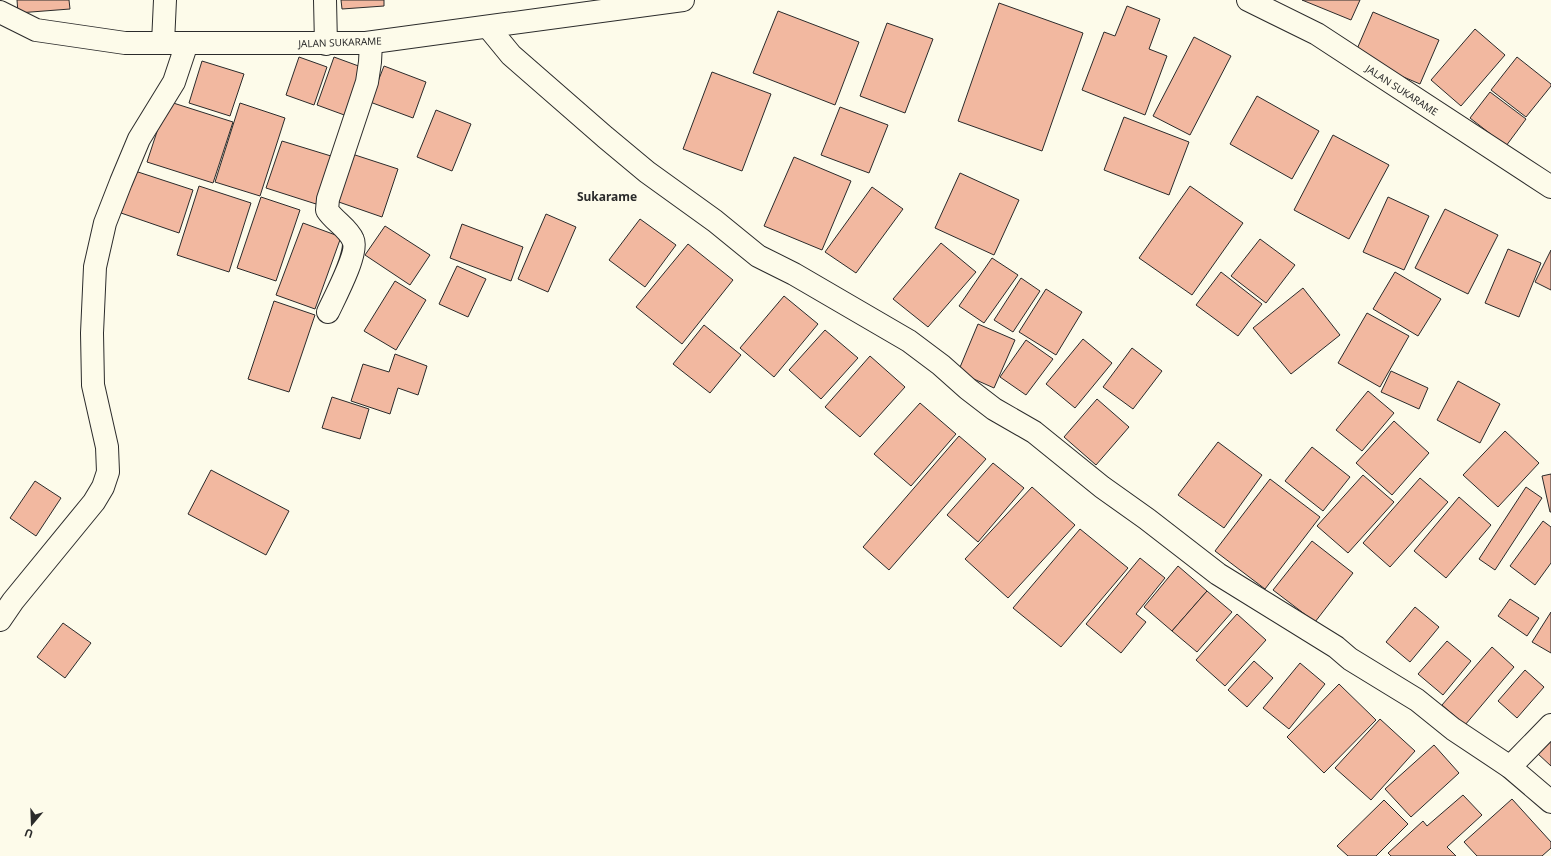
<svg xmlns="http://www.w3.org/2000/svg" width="1551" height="856" viewBox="0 0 1551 856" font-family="'Noto Sans',sans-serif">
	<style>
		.building { fill: #f2b8a0; stroke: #2b2b2b }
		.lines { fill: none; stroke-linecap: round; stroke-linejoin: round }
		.street-casing { stroke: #2b2b2b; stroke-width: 24 }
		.street { stroke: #fdfbea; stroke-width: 22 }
		.labels { text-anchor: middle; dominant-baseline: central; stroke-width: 3; stroke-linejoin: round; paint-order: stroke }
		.street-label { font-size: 10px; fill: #2b2b2b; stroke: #fdfbea }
		.quarter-label { font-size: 12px; font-weight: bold; fill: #2b2b2b; stroke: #fdfbea }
	</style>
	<rect width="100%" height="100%" fill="#fdfbea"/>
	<g class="building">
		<path d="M17 0H69L70 9 18 13Z"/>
		<path d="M341 0H384V6L342 9Z"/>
		<path d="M1302 0H1360L1351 20Z"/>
		<path d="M999 3 1083 33 1042 151 958 121Z"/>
		<path d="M1127 6 1160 19 1149 49 1167 56 1145 115 1082 90 1104 32 1115 36Z"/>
		<path d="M778 11 859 42 835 105 753 73Z"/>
		<path d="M1373 12 1439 40 1420 84 1354 56Z"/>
		<path d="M887 23 933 39 905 113 860 96Z"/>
		<path d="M1475 29 1505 55 1461 106 1431 80Z"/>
		<path d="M1194 37 1231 56 1190 135 1153 116Z"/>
		<path d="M299 57 327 67 314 105 286 95Z"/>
		<path d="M334 57 364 68 347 116 317 105Z"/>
		<path d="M1517 57 1551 84V86L1526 117 1491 90Z"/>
		<path d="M202 61 244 74 230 116 189 103Z"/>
		<path d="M384 66 426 82 413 118 370 102Z"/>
		<path d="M712 72 771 94 742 171 683 149Z"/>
		<path d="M1490 92 1526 119 1506 146 1470 118Z"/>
		<path d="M1257 96 1319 131 1292 179 1230 144Z"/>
		<path d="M167 101 233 122 213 183 147 162Z"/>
		<path d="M240 103 285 118 260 196 215 182Z"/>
		<path d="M840 107 888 125 869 173 821 155Z"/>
		<path d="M436 110 471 124 452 171 417 157Z"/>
		<path d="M1124 117 1189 142 1169 195 1104 170Z"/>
		<path d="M1333 135 1389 165 1349 239 1294 210Z"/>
		<path d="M282 141 331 156 316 204 266 188Z"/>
		<path d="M349 153 398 169 382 217 333 200Z"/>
		<path d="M794 157 851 181 822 250 764 226Z"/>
		<path d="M135 171 193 190 179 233 121 213Z"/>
		<path d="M960 173 1019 200 994 255 935 228Z"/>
		<path d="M199 186 251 203 229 272 177 255Z"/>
		<path d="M1190 186 1243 223 1192 295 1139 258Z"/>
		<path d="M872 187 903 209 856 273 825 252Z"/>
		<path d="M261 197 300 210 276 281 237 268Z"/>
		<path d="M1388 197 1429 216 1404 270 1363 252Z"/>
		<path d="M1445 209 1498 235 1468 294 1415 268Z"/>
		<path d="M546 214 576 227 548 292 518 279Z"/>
		<path d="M640 219 676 245 645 287 609 260Z"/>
		<path d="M303 223 341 237 315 309 276 295Z"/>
		<path d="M462 224 523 247 511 281 450 258Z"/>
		<path d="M385 226 430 255 410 285 365 255Z"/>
		<path d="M1260 239 1295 265 1266 303 1231 276Z"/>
		<path d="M941 243 976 272 928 327 893 299Z"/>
		<path d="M688 244 733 280 682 344 636 307Z"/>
		<path d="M1508 249 1541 263 1519 317 1485 303Z"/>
		<path d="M1551 250V290L1535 282Z"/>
		<path d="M992 258 1018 275 984 323 959 306Z"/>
		<path d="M457 266 486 279 468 317 439 304Z"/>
		<path d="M1221 272 1262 304 1238 336 1196 305Z"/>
		<path d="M1395 272 1441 299 1418 336 1373 309Z"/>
		<path d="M1021 278 1040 291 1013 332 994 320Z"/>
		<path d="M395 281 426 300 396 350 364 331Z"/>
		<path d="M1303 288 1340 335 1291 374 1253 328Z"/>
		<path d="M1046 289 1082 312 1056 355 1019 332Z"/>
		<path d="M784 296 818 324 774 377 740 348Z"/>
		<path d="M274 301 315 315 289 392 248 379Z"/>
		<path d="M1367 313 1409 336 1380 387 1338 363Z"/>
		<path d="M978 324 1015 340 994 388 958 372Z"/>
		<path d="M704 325 741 355 710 393 673 364Z"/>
		<path d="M825 330 858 358 821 399 789 370Z"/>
		<path d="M1083 339 1112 363 1075 408 1046 384Z"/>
		<path d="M1026 340 1053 359 1026 395 1000 377Z"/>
		<path d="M1132 348 1162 371 1133 409 1103 387Z"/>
		<path d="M395 354 427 366 418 395 398 388 390 414 351 401 363 364 389 372Z"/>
		<path d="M870 356 905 387 860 437 825 407Z"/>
		<path d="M1391 371 1428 388 1419 409 1381 392Z"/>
		<path d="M1458 381 1500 404 1480 443 1437 420Z"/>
		<path d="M1368 391 1394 413 1362 451 1336 430Z"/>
		<path d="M332 397 369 409 360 439 322 428Z"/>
		<path d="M1097 399 1129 427 1096 465 1064 437Z"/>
		<path d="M920 403 956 434 911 486 874 454Z"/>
		<path d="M1394 421 1429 453 1392 495 1356 463Z"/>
		<path d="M1505 431 1539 463 1498 507 1463 475Z"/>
		<path d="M959 436 986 459 889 570 863 547Z"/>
		<path d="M1218 442 1262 475 1224 528 1178 495Z"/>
		<path d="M1312 447 1350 477 1323 511 1285 481Z"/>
		<path d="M993 463 1024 488 978 542 947 515Z"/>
		<path d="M211 470 289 511 266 555 188 514Z"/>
		<path d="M1551 474V512H1550L1542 476Z"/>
		<path d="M1363 475 1394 502 1348 553 1317 526Z"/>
		<path d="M1420 478 1448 502 1390 567 1363 543Z"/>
		<path d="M1270 479 1320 517 1265 589 1215 551Z"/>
		<path d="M35 481 61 498 36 536 10 518Z"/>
		<path d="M1032 487 1075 525 1008 598 965 559Z"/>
		<path d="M1526 487 1542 498 1495 570 1479 559Z"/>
		<path d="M1459 497 1491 525 1446 578 1414 551Z"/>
		<path d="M1543 521 1551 527V563L1535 585 1510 566Z"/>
		<path d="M1080 529 1128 568 1061 647 1013 608Z"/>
		<path d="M1312 541 1353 573 1315 622 1273 590Z"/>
		<path d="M1140 558 1165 578 1136 614 1146 622 1121 653 1086 624Z"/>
		<path d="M1178 566 1207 591 1172 631 1144 607Z"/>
		<path d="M1207 591 1232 612 1197 652 1172 631Z"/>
		<path d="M1510 599 1539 618 1527 636 1498 616Z"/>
		<path d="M1415 607 1439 627 1410 662 1386 642Z"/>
		<path d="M1551 612V653L1532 642Z"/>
		<path d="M1237 614 1266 640 1225 686 1196 660Z"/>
		<path d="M63 623 91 643 65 678 37 657Z"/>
		<path d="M1447 641 1471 661 1443 695 1418 674Z"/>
		<path d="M1492 647 1514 667 1465 725 1442 705Z"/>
		<path d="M1254 661 1273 678 1247 707 1228 690Z"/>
		<path d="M1300 663 1325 684 1289 729 1263 708Z"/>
		<path d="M1525 670 1544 687 1517 718 1498 701Z"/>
		<path d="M1339 684 1376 720 1324 773 1287 737Z"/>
		<path d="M1380 719 1415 751 1371 800 1335 768Z"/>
		<path d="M1551 737V766L1537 753Z"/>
		<path d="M1434 745 1459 773 1411 817 1385 789Z"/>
		<path d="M1463 795 1482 815 1447 847 1456 856H1391L1388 853 1423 821 1427 826Z"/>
		<path d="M1512 799 1551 842V848L1542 856H1477L1464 842Z"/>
		<path d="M1384 800 1408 824 1376 856H1348L1337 846Z"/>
	</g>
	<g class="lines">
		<defs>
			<g id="street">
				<path d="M325 0 326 44"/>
				<path d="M1248 0 1317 34 1551 187"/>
				<path d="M0 12 36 30 125 43H366L683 0"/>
				<path d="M488 27 511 55 605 137 647 172 715 221 758 256 794 274 909 341 941 365 968 389 994 409 1034 432 1102 487 1147 519 1218 574 1336 647 1350 659 1417 700 1453 729 1510 767 1551 802"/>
				<path d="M163 43 165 0"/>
				<path d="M328 312C334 299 359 252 353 240 348 228 334 221 327 210L328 199 367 82 370 62 371 43"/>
				<path d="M0 620 13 601 94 502 103 487 108 472 107 447 93 385 92 333 95 267 105 223 121 182 139 139 174 82 187 43"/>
				<path d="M1510 767 1551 725"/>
			</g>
		</defs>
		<use href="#street" class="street-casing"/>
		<use href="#street" class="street"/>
	</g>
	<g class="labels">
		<g class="street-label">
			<text transform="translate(340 42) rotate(-2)">JALAN SUKARAME</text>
			<text transform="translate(1402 90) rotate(33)">JALAN SUKARAME</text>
		</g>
		<g class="quarter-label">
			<text x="607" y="196">Sukarame</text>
		</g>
	</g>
	<g transform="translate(32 824) rotate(199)" stroke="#fdfbea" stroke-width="3" paint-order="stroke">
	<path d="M0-3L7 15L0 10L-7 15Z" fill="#2b2b2b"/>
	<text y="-6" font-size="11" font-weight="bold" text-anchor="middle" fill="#2b2b2b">U</text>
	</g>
</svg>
